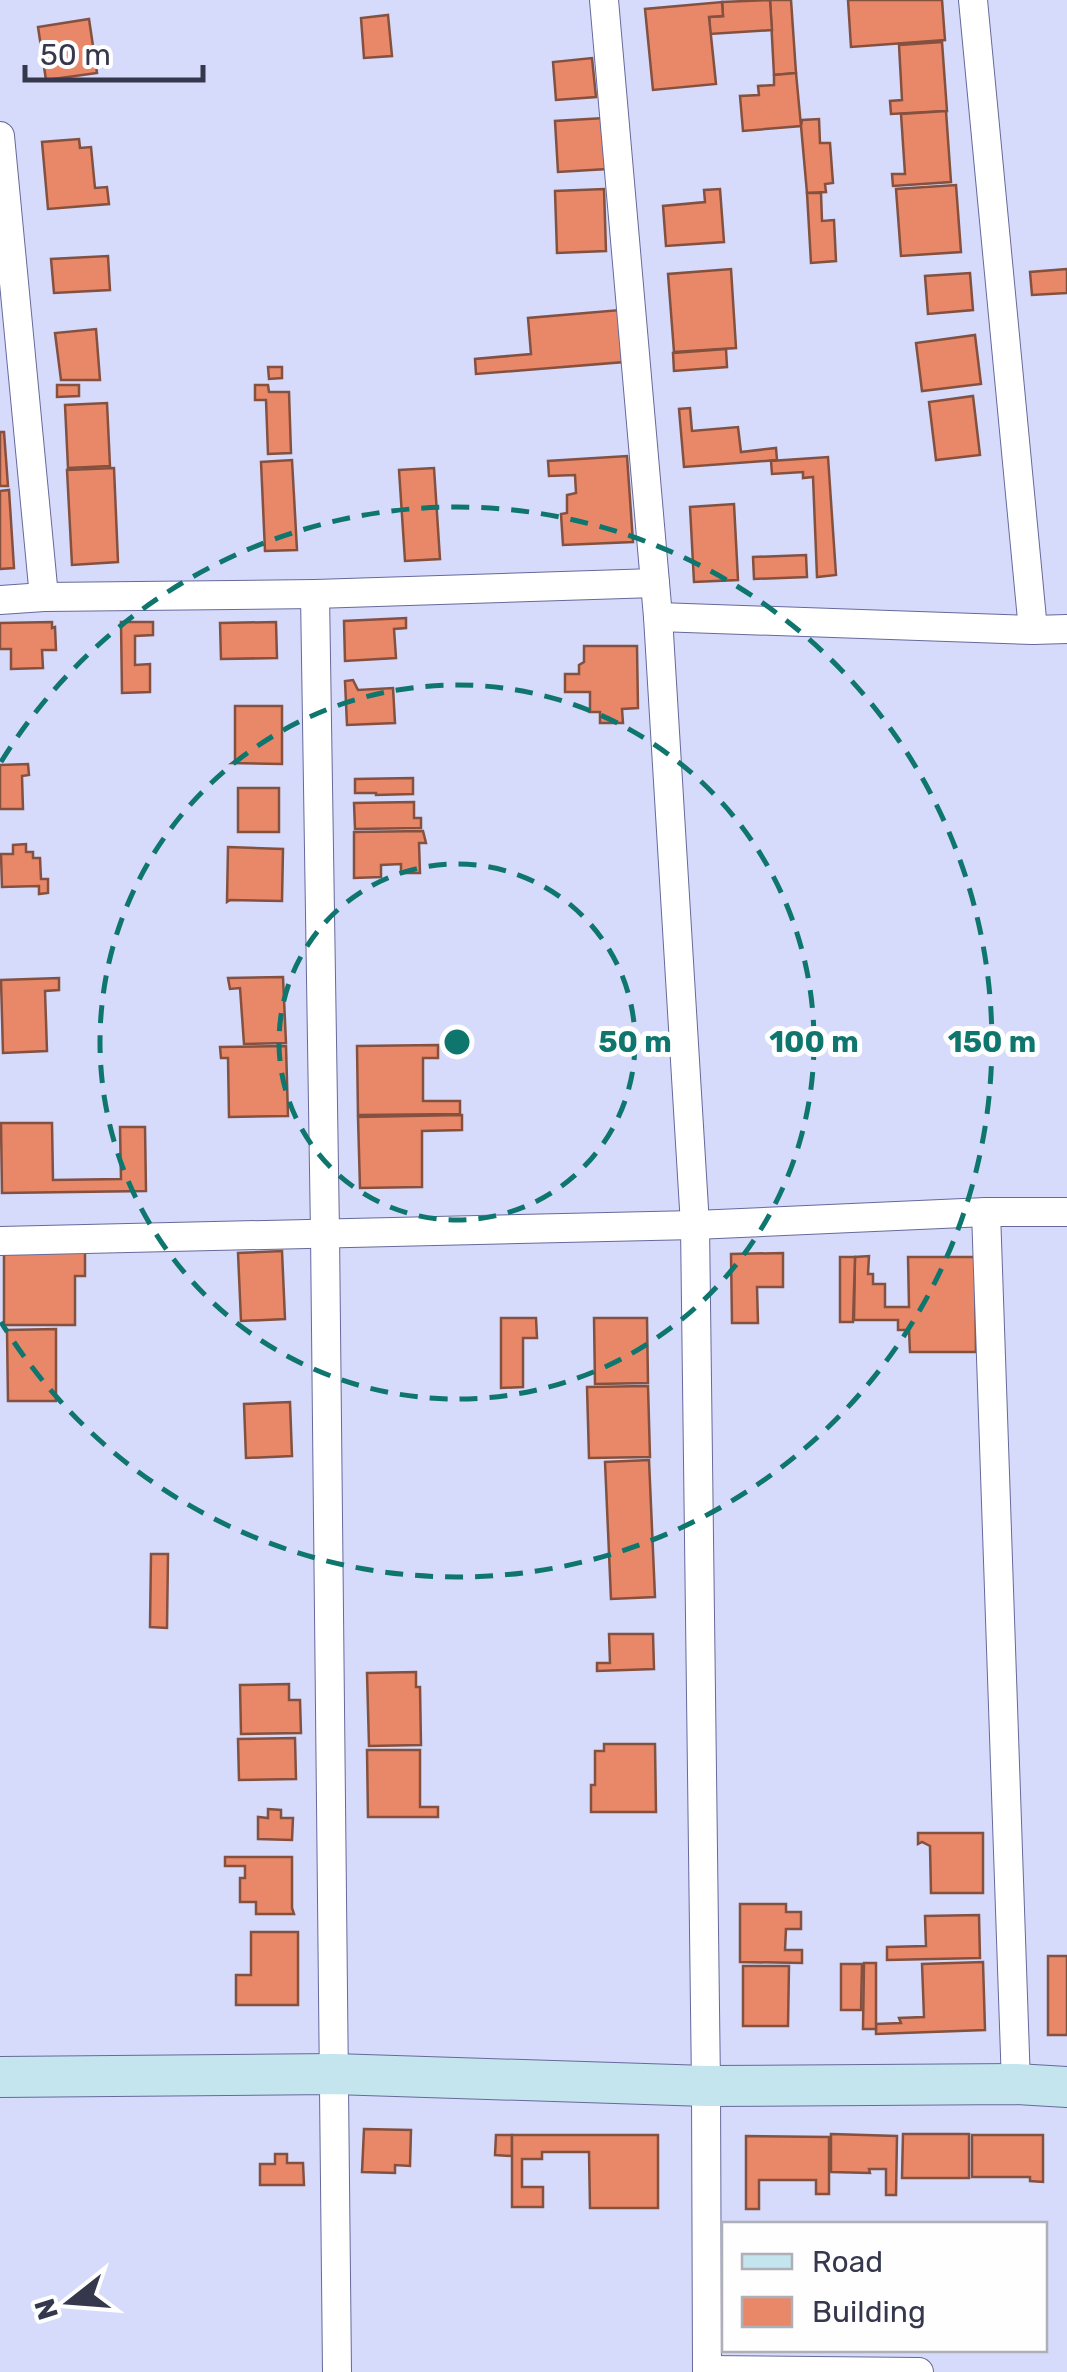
<svg xmlns="http://www.w3.org/2000/svg" width="1067" height="2372" viewBox="0 0 1067 2372" font-family="Rubik,sans-serif">
<style>
.building{fill:#e98868;stroke:#84503f;stroke-width:2.5}
.lines{fill:none;stroke-linecap:round;stroke-linejoin:round}
.street-casing{stroke:#666a9a;stroke-width:30}
.secondary-casing{stroke:#666a9a;stroke-width:42}
.street{stroke:#fff;stroke-width:28}
.secondary{stroke:#c4e5ee;stroke-width:40}
.ring{fill:none;stroke:#0f766e;stroke-width:5;stroke-dasharray:18 12}
.centre{fill:#0f766e;stroke:#fefefe;stroke-width:5}
.ring-label{font-size:30px;text-anchor:middle;font-weight:bold;fill:#0f766e;stroke:#fefefe;stroke-width:10;stroke-linejoin:round;paint-order:stroke}
</style>
<rect width="100%" height="100%" fill="#d6dafb"/>
<g class="building">
<polygon points="770,0 791,0 796,73 774,75"/>
<polygon points="770,0 772,30 710,34 709,17 723,16 722,2"/>
<polygon points="848,0 942,0 945,40 851,47"/>
<polygon points="722,2 723,16 709,17 716,84 653,90 645,9"/>
<polygon points="388,15 392,56 364,58 361,18"/>
<polygon points="89,19 97,73 46,80 38,27"/>
<polygon points="942,42 947,111 891,114 890,101 902,100 899,45"/>
<polygon points="592,58 596,97 556,100 553,62"/>
<polygon points="796,73 801,126 743,131 740,96 759,95 758,86 774,85 774,75"/>
<polygon points="946,111 951,182 893,186 892,174 905,174 901,114"/>
<polygon points="604,118 607,169 558,172 555,121"/>
<polygon points="819,119 820,143 830,143 833,183 825,184 826,192 807,193 801,126 802,120"/>
<polygon points="79,139 80,148 91,147 95,188 107,187 109,204 48,209 42,142"/>
<polygon points="956,185 961,252 901,256 896,189"/>
<polygon points="604,189 606,251 557,253 555,191"/>
<polygon points="720,189 724,242 666,246 663,206 705,202 704,190"/>
<polygon points="807,193 821,193 822,221 834,220 836,261 811,263"/>
<polygon points="108,256 110,290 54,293 51,259"/>
<polygon points="731,269 736,348 674,352 668,274"/>
<polygon points="1067,269 1067,293 1032,295 1030,272"/>
<polygon points="970,273 973,310 928,314 925,276"/>
<polygon points="620,310 624,362 476,374 475,359 531,354 528,318"/>
<polygon points="96,329 100,380 61,380 55,333"/>
<polygon points="975,335 981,384 922,391 916,343"/>
<polygon points="726,349 727,367 674,371 673,353"/>
<polygon points="268,367 282,367 282,378 269,379"/>
<polygon points="57,385 79,385 79,396 57,397"/>
<polygon points="255,385 268,385 269,392 289,392 291,453 268,454 266,400 255,400"/>
<polygon points="973,396 980,455 936,460 929,402"/>
<polygon points="107,403 110,466 68,468 65,405"/>
<polygon points="690,408 692,431 738,427 741,452 776,448 777,460 684,467 679,409"/>
<polygon points="0,432 4,432 8,486 0,486"/>
<polygon points="627,456 633,542 563,545 561,514 567,513 567,495 576,493 575,475 549,476 548,461"/>
<polygon points="828,457 836,575 817,577 813,477 803,478 803,472 772,474 771,461"/>
<polygon points="292,460 297,550 265,551 261,462"/>
<polygon points="114,468 118,562 72,565 67,470"/>
<polygon points="434,468 440,559 405,561 399,470"/>
<polygon points="9,490 14,568 0,569 0,491"/>
<polygon points="734,504 738,580 694,582 690,507"/>
<polygon points="806,555 807,577 754,579 753,557"/>
<polygon points="406,618 406,628 394,629 396,658 345,661 344,621"/>
<polygon points="52,622 52,628 55,627 56,650 42,650 43,668 11,669 11,649 0,649 0,623"/>
<polygon points="121,622 153,622 153,635 135,636 135,665 150,664 150,692 122,693"/>
<polygon points="276,622 277,658 221,659 220,623"/>
<polygon points="584,646 637,646 638,708 622,709 623,723 600,723 600,712 590,712 590,692 565,692 565,674 579,674 579,665 584,662"/>
<polygon points="353,680 358,690 393,688 395,723 347,725 345,681"/>
<polygon points="235,706 282,706 282,764 232,763 235,761"/>
<polygon points="28,764 29,775 22,776 23,809 0,809 0,765"/>
<polygon points="413,778 413,794 376,795 376,793 355,793 355,779"/>
<rect x="238" y="788" width="41" height="44"/>
<polygon points="414,802 414,818 421,818 421,828 355,829 354,803"/>
<polygon points="423,831 426,843 419,843 420,873 401,873 401,864 381,865 381,877 354,878 354,832"/>
<polygon points="26,844 26,852 33,852 33,858 40,858 41,879 48,879 48,893 39,894 39,886 2,887 1,854 13,854 13,845"/>
<polygon points="228,847 283,849 282,901 230,900 227,902"/>
<polygon points="283,977 286,1043 244,1044 240,988 230,989 228,978"/>
<polygon points="59,978 59,990 45,991 47,1051 3,1053 1,980"/>
<polygon points="438,1045 438,1058 423,1058 423,1101 460,1101 460,1114 358,1115 357,1046"/>
<polygon points="286,1046 288,1116 229,1117 228,1058 221,1058 220,1047"/>
<polygon points="462,1115 462,1130 422,1131 422,1187 360,1188 358,1117"/>
<polygon points="1,1123 52,1123 53,1180 121,1179 120,1127 145,1127 146,1191 2,1193"/>
<polygon points="4,1248 85,1248 85,1276 75,1276 75,1325 4,1325"/>
<polygon points="282,1251 285,1319 241,1321 238,1253"/>
<polygon points="783,1253 783,1287 757,1287 758,1323 732,1323 731,1254"/>
<polygon points="869,1256 868,1274 873,1274 873,1284 885,1284 885,1307 909,1307 908,1257 975,1257 976,1352 910,1352 909,1330 898,1330 898,1320 854,1320 855,1257"/>
<polygon points="840,1257 855,1257 853,1322 840,1322"/>
<polygon points="501,1318 536,1318 537,1338 523,1338 523,1387 501,1388"/>
<polygon points="594,1318 647,1318 648,1383 595,1384"/>
<polygon points="56,1329 56,1401 8,1401 7,1330"/>
<polygon points="648,1386 650,1457 589,1458 587,1387"/>
<polygon points="290,1402 292,1456 246,1458 244,1404"/>
<polygon points="649,1460 655,1597 611,1599 605,1462"/>
<polygon points="151,1554 168,1554 167,1628 150,1627"/>
<polygon points="609,1634 653,1634 654,1669 597,1671 597,1663 610,1663"/>
<polygon points="416,1672 416,1687 420,1687 421,1745 369,1746 367,1673"/>
<polygon points="289,1684 289,1700 300,1700 301,1733 241,1734 240,1685"/>
<polygon points="295,1738 296,1779 239,1780 238,1739"/>
<polygon points="604,1744 655,1744 656,1812 591,1812 591,1785 595,1785 595,1751 604,1751"/>
<polygon points="367,1750 420,1750 420,1807 438,1807 438,1817 368,1817"/>
<polygon points="268,1809 281,1810 281,1818 293,1818 292,1840 258,1839 258,1817 268,1818"/>
<polygon points="918,1833 983,1833 983,1893 931,1893 930,1846 922,1842 918,1844"/>
<polygon points="225,1857 292,1857 292,1908 294,1914 256,1914 256,1902 240,1902 240,1878 245,1878 245,1866 225,1866"/>
<polygon points="740,1904 786,1904 786,1912 801,1912 801,1929 786,1929 785,1950 802,1950 802,1963 740,1962"/>
<polygon points="979,1915 980,1958 887,1960 887,1947 926,1946 925,1916"/>
<polygon points="251,1932 298,1932 298,2005 236,2005 236,1975 251,1975"/>
<rect x="1048" y="1956" width="19" height="79"/>
<polygon points="983,1962 985,2030 876,2034 876,2024 901,2023 899,2018 924,2017 922,1964"/>
<polygon points="864,1963 876,1963 876,2029 863,2029"/>
<polygon points="841,1964 862,1964 861,2010 841,2010"/>
<polygon points="743,1966 789,1966 788,2026 743,2026"/>
<polygon points="364,2129 411,2130 410,2166 395,2165 395,2173 362,2172"/>
<polygon points="831,2134 897,2136 896,2195 886,2195 886,2169 869,2169 870,2173 831,2172"/>
<polygon points="903,2134 969,2134 969,2178 902,2178"/>
<polygon points="496,2135 512,2135 512,2156 495,2155"/>
<polygon points="512,2135 658,2135 658,2208 590,2208 589,2152 542,2152 542,2159 522,2159 522,2187 543,2187 543,2207 512,2207"/>
<polygon points="972,2135 1043,2135 1043,2182 1030,2181 1030,2177 972,2177"/>
<polygon points="746,2136 829,2137 829,2194 816,2194 816,2180 759,2180 759,2209 746,2209"/>
<polygon points="275,2154 287,2154 287,2163 303,2163 304,2185 260,2185 260,2164 275,2164"/>
</g>
<g class="lines">
<defs>
<g id="street">
<polyline points="604,0 658,617 695,1225 706,2086 707,2372"/>
<polyline points="973,0 1033,630"/>
<polyline points="0,136 44,597"/>
<polyline points="315,594 325,1233 337,2372"/>
<polyline points="0,600 44,597 315,594 655,583"/>
<polyline points="658,617 1033,630 1067,629"/>
<polyline points="986,1212 1016,2084"/>
<polyline points="0,1241 695,1225 986,1212 1067,1212"/>
<polyline points="707,2370 919,2372"/>
</g>
<polyline id="secondary" points="0,2077 334,2074 706,2086 1016,2084 1067,2087"/>
</defs>
<use href="#street" class="street-casing"/>
<use href="#secondary" class="secondary-casing"/>
<use href="#street" class="street"/>
<use href="#secondary" class="secondary"/>
</g>
<g class="ring">
<circle cx="457" cy="1042" r="178"/>
<circle cx="457" cy="1042" r="357"/>
<path d="M1 762A535 535 0 1 1 1 1322"/>
</g>
<circle cx="457" cy="1042" r="15" class="centre"/>
<g class="ring-label">
<text x="635" y="1052">50 m</text>
<text x="814" y="1052">100 m</text>
<text x="992" y="1052">150 m</text>
</g>
<rect x="722" y="2222" width="325" height="130" fill="#fefefe" stroke="#aeafb7" stroke-width="2.5"/>
<rect x="742" y="2254" width="50" height="15" fill="#c4e5ee" stroke="#aeafb7" stroke-width="2.5"/>
<text x="812" y="2272" font-size="30" fill="#35384d">Road</text>
<rect x="742" y="2297" width="50" height="30" fill="#e98868" stroke="#aeafb7" stroke-width="2.5"/>
<text x="812" y="2322" font-size="30" fill="#35384d">Building</text>
<g transform="translate(70 2302) rotate(253)" stroke="#fefefe" stroke-width="8" paint-order="stroke">
<path d="M0-8L18 38L0 25L-18 38Z" fill="#35384d"/>
<text y="-15" font-size="28" font-weight="bold" text-anchor="middle" fill="#35384d">N</text>
</g>
<path d="M25 65v15h178v-15" fill="none" stroke="#35384d" stroke-width="5"/>
<text x="40" y="65" font-size="30" fill="#35384d" stroke="#fefefe" stroke-width="8" paint-order="stroke">50 m</text>
</svg>
